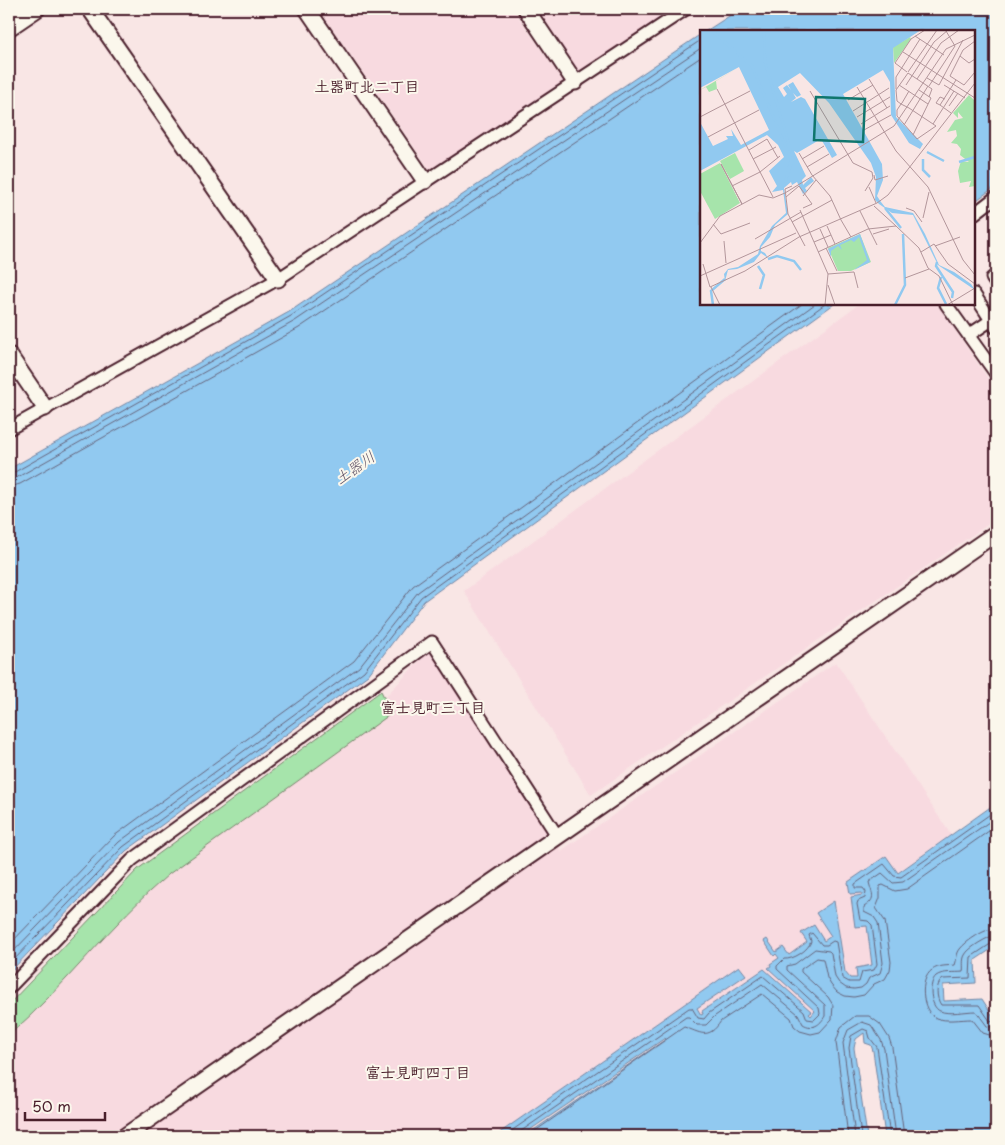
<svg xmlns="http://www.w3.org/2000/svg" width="1005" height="1145" viewBox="0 0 1005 1145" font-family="'Playpen Sans','Klee One',sans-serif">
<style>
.built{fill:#f8dae0}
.green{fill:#a6e4ab;stroke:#78826b}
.water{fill:#91c9f0;stroke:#7585a1}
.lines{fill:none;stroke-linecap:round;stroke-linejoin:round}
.shore{stroke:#66637a;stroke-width:1}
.street-casing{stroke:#4a1f2b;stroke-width:15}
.secondary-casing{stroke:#4a1f2b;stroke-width:19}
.street{stroke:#fbf7ec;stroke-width:11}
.secondary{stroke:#fbf7ec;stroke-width:15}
.labels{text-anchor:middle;stroke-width:4;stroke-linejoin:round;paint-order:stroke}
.neighbourhood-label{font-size:15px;font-weight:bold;fill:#4a1f2b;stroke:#fbf7ec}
.water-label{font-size:15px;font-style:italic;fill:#5f5266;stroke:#fbf7ec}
.inset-river{fill:none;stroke:#91c9f0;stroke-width:2.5}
.inset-road{fill:none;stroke:#b3969b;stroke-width:1}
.view{fill:#0f766e;fill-opacity:0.15;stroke:#0f766e;stroke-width:2.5}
.inset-edge{fill:none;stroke:#4a1f2b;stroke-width:2.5}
</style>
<rect width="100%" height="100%" fill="#f9e6e5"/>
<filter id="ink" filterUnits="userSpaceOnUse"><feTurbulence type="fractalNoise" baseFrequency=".02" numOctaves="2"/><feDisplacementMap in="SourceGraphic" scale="10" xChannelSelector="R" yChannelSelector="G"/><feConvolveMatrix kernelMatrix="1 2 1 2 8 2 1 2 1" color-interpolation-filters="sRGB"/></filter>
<g filter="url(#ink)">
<g class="built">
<polygon points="319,9 513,9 562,80 562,86 435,172 430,170"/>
<polygon points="536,9 679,9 584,72 578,71"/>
<polygon points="859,304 937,304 996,390 996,519 591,795 464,591"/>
<polygon points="427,653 435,654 561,851 836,662 951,835 897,873 861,893 862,895 851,897 867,925 872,965 856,968 857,978 850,978 845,972 835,902 831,936 824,941 807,942 788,955 776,952 767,939 775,956 776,954 779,958 770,964 771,966 768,968 816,1011 811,1016 809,1014 811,1012 764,969 702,1011 704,1014 701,1015 697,1008 746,975 739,966 495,1136 9,1136 9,1035 34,1013 86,956 149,891 169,874 391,713 385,697"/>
</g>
<path class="green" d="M381 691 392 713 169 874C111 923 66 986 9 1035V1004L138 869Z"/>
<g class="water">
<polygon points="740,9 996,9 996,186 974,202 974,31 706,31"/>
<polygon points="701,34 701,304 834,304 424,601 368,675 126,851 9,973 9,469 289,312"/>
<polygon points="996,803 996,946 975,960 976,983 943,985 944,1001 982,999 996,1021 996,1136 885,1136 873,1051 871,1045 865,1043 864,1033 856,1039 854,1048 867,1136 525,1136 666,1039 665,1038 521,1136 495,1136 739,966 746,975 697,1008 701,1015 703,1014 702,1011 764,969 812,1012 809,1014 811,1016 815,1011 768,968 771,966 770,964 779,958 776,954 774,956 764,941 767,939 776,952 783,947 789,955 807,942 801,933 814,925 824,941 831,936 816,913 834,901 845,972 850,978 857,978 856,968 872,965 867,926 855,927 851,897 862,895 862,893 850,894 848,882 886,856 898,873"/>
</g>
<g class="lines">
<g class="shore">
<polyline points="9,473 13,473 291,316 701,40"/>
<polyline points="9,480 16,478 295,321 701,48"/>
<polyline points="9,487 20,484 299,328 701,57"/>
<path d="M996 928C986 928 966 941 960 949 956 954 957 960 955 965 947 966 939 965 932 970 919 979 921 1011 936 1018 946 1022 961 1019 972 1019L983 1033 996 1037"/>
<path d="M996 935C989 936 968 948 965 955 962 960 964 967 963 972 955 973 943 971 936 976 928 983 930 1007 940 1011 949 1015 965 1011 976 1011L987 1026 996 1029"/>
<path d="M996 942 992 943 971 957 970 978 943 979C935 984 936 998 941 1005H979L990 1021 996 1023"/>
<polyline points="9,945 114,836 354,661 413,586 802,304"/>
<polyline points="9,956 119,842 359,667 418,592 815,304"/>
<polyline points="9,965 123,847 364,671 421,597 825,304"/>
<path d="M504 1136 689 1008H692L698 1018 704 1019 709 1013 763 976 804 1011 807 1019 814 1020 820 1014 819 1008 777 969V966L784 959C793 960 809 950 811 941L809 935 812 933 822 945H827L833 941 836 942 842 978 849 982H859L862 972 874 970 877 964 872 925 868 921 860 920 857 904 858 901 865 898 866 892 863 888H855V884L884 864 894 876 901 877 996 810"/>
<path d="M514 1136 686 1017H689L697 1025H706L715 1016 762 984 798 1014 803 1024C813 1030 820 1025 825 1016V1005L787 970V966L795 964 815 949 829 951 831 953 835 977 839 983 846 988 854 989 861 988 866 984 869 978 880 973 883 963 878 923 874 917 864 912V907C878 898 871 893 869 882L882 873 893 883 903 882 996 817"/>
<path d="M528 1136 684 1027C700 1032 708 1041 721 1021L762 994 791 1018 794 1026 800 1031 811 1034 820 1032 832 1019 833 1005 828 997 801 972V969L817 958 823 959 827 978 831 985 837 992 845 996 854 997 864 995 874 984 885 979 890 970 891 962 885 921 876 908 880 898V886L883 885 895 891 907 889 996 826"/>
<polyline points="848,1136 836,1042 841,1027 855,1016 869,1016 880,1024 889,1038 892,1047 904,1136"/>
<polyline points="855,1136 843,1043 848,1030 862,1022 871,1025 881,1040 884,1049 896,1136"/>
<polyline points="861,1136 849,1048 851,1036 863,1029 868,1031 870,1038 877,1047 890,1136"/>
</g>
<defs>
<g id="street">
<polyline points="974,214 996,197"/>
<polyline points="992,278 996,284"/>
<polyline points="974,294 996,328"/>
<polyline points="946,304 996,374"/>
<polyline points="969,335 996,317"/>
<polyline points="9,429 278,279 686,9"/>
<polyline points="9,988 132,860 432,642 558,837"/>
</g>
<g id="secondary">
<polyline points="90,9 278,279"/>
<polyline points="307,9 425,181"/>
<polyline points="526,9 575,82"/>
<polyline points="9,14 16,9"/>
<polyline points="9,28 37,9"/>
<polyline points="9,355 45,408"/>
<polyline points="125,1136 996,533"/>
</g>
</defs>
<use href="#street" class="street-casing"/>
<use href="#secondary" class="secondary-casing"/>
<use href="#street" class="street"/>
<use href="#secondary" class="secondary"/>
</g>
</g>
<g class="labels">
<g class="neighbourhood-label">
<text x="367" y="92">土器町北二丁目</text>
<text x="433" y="713">富士見町三丁目</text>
<text x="418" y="1078">富士見町四丁目</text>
</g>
<g class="water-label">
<text transform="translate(355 468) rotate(-35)" y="5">土器川</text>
</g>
</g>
<g transform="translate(700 30)">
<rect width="275" height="275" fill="#f9e6e5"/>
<path d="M210 7 211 9 194 33 193 17ZM38 38 16 51 17 59 9 62 6 57 0 60ZM269 65 275 71V156L269 157 271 151 260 153 258 141 261 131 269 132 260 125 261 119 257 114 251 113 257 106 256 100 247 102 255 90 263 88 258 82V88L253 83ZM35 123 44 141 30 149 20 131ZM20 133 40 173 15 189 0 161V144ZM160 204 171 232 151 241H138L128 218Z" fill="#a6e4ab"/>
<path d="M0 0H221L193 18 196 87 223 114 220 119 209 113 191 85 190 52 183 40 143 64 182 134 183 150 177 166 181 172 185 177 213 183 225 204 239 235 254 242 271 254 275 260 238 235 213 185 192 183 179 174 175 170 176 147 171 133 129 73 100 43 78 57 84 67 87 64 83 58 87 55 91 60 88 55 93 52 101 65 97 67 93 63 96 68 91 72 101 67 105 69 137 125 132 128 121 109 97 123 94 121 106 146 102 150 103 155 111 147 114 151 105 158 107 161 103 164 97 152 92 155 91 152 84 158 88 184 75 195 70 207 61 217V221L65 223 68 228 61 223 54 232 37 239 28 240 25 251 24 244 28 239 38 237 58 224 60 216 72 196 86 183 83 160 72 162 77 156 69 141 84 127 78 115 67 105 0 141V92L13 116 28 109 26 106H33L31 99 41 115 69 100 39 37 0 58ZM160 204 170 232 154 240 167 230 159 207 154 212 151 210 140 215 142 220 138 216 131 221V227L128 219Z" fill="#91c9f0"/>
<path class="inset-river" d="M11 0 52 36 91 129 85 154M64 0 65 32 93 128 88 145M227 122 244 131M223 129V140L230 147M259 132 275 127M185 178 201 198M68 229 77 226 94 231 101 240M237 232 236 236 253 262 252 268M58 236 64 245 60 259M241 247 238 258 246 274M13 275 11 261 25 249M195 275 205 255 203 204"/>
<path class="inset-road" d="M215 6 244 25M275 11 263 20 250 46 264 55 275 42M203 22 253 54M260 26 269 33 275 29M207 42 195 33 211 9 225 0M208 42 237 0M227 48 239 55 263 10M169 49 187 78M217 49 241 13 259 0M253 54 275 68M199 55 228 74M206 55 234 12 248 0M244 55 265 68M229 56 255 16 246 1M157 57 196 121 228 157 263 230 275 245M17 59 73 167M196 59V47L220 9M110 61 153 133 172 142 173 148 165 161M209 61 202 73 201 74 197 80V86L217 109 236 96 209 78 201 74 197 71 196 60 208 43 232 59 229 67M148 70 173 55M240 75 236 73 240 67 245 69M249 76 258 63M153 81 189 58M251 83 240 75 256 50M0 87 50 61M157 87 190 67M161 94 190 76M233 94 254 61M204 95 228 56M164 100 191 85M213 105 231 68 219 60M8 107 59 80M49 120 67 109 78 128M99 123 112 145M53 129 76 117M102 129 124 116M107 137 129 124M112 145 130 166 141 190M174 145 175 150 188 146M32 156 60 142 80 126M92 156 85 159 88 184 105 216M169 157 176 173M103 166 116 150M86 167 99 156 112 174 103 178M42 174 21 134 42 174M174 176 196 196M206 178 214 181 222 192M100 180 128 244 125 275M160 181 177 215M223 188 229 162M141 190 151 207M92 192 132 170M13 194 21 204 50 193M127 196 135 214M120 199 128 217M173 204 189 199M55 209 101 182M24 211 26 233M114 212 131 205M0 213 20 186 59 165 73 168 85 163 194 96 246 19 275 5M235 216 260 207M126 218 137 241M118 222 168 199 196 196 219 218 228 238 239 246 253 275M221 222 234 214 248 234 275 254M3 234 10 257 45 241 99 207 177 173 188 165 275 53M128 244 154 242 158 258M0 246 96 203M205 248 229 239M128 255 135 275M11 257 20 275M247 275 275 258"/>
<path class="view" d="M116 67 165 69 163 112 114 110Z"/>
<rect width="275" height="275" class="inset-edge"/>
</g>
<rect width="1005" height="1145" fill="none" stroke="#fbf7ec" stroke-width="30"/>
<rect x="15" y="15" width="975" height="1115" fill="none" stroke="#4a1f2b" stroke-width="2" filter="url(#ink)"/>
<path d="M25 1112v8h80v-8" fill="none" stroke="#4a1f2b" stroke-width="2.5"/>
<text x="32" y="1112" font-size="15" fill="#4a1f2b" stroke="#fbf7ec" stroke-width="4" paint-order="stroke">50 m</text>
</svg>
